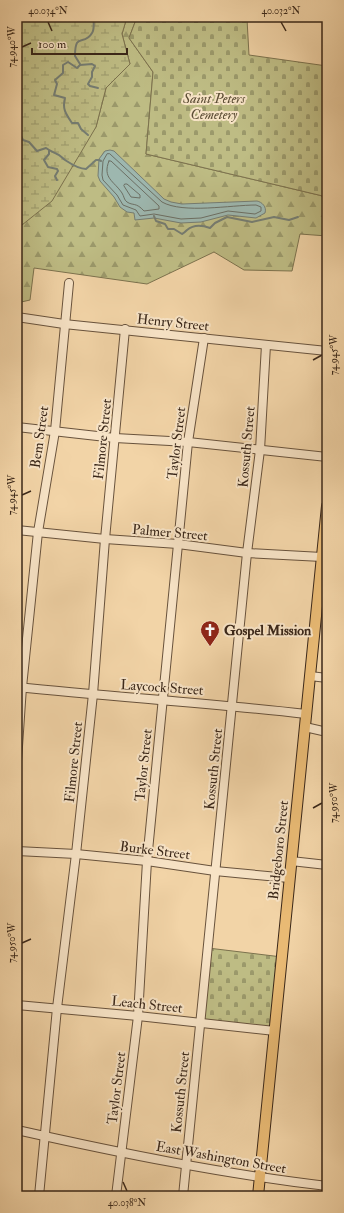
<svg xmlns="http://www.w3.org/2000/svg" width="344" height="1213" viewBox="0 0 344 1213" font-family="'IM FELL Double Pica',serif">
<style>
.forest{fill:url(#forest-firs);stroke:#7c724e}
.wetland{fill:url(#wetland-marsh);stroke:#7c724e}
.cemetery{fill:url(#cemetery-stones);stroke:#7c724e}
.water{fill:#9db7af;stroke:#757d73}
.lines{fill:none;stroke-linecap:round;stroke-linejoin:round}
.shore{stroke:#6c6f64;stroke-width:1}
.stream{stroke:#757d73;stroke-width:2}
.minor-casing{stroke:#68523c;stroke-width:10}
.major-casing{stroke:#3a2719;stroke-width:12}
.minor{stroke:#f7e3c6;stroke-width:8}
.major{stroke:#e9ba74;stroke-width:10}
.ticks{fill:none;stroke:#3a2719;stroke-width:1.5}
.labels{text-anchor:middle;stroke-width:4;stroke-linejoin:round;paint-order:stroke}
.park-label{font-size:14px;font-style:italic;fill:#5b4c34;stroke:#f7e3c6}
.street-label{font-size:14px;fill:#3a2719;stroke:#f7e3c6}
.poi-label{font-size:14px;font-weight:bold;fill:#3a2719;stroke:#f7e3c6;text-anchor:start}
.neatline{fill:none;stroke:#3a2719;stroke-width:1.5}
.ticks-label{font-size:10px;text-anchor:middle;fill:#3a2719}
</style>
<defs>
<pattern id="forest-firs" width="22" height="20" patternUnits="userSpaceOnUse"><rect width="22" height="20" fill="#bebc84"/><path d="M5 1l3.5 6h-7zM16 11l3.5 6h-7z" fill="#9b996b"/></pattern>
<pattern id="wetland-marsh" width="20" height="14" patternUnits="userSpaceOnUse"><rect width="20" height="14" fill="#bebc84"/><path d="M1 5h8M5 5V1M11 12h8M15 12V8" fill="none" stroke="#9b996b"/></pattern>
<pattern id="cemetery-stones" width="16" height="16" patternUnits="userSpaceOnUse"><rect width="16" height="16" fill="#bebc84"/><path d="M2 7V4a2 2 0 0 1 4 0v3zM10 15v-3a2 2 0 0 1 4 0v3z" fill="#9b996b"/></pattern>
</defs>
<rect width="100%" height="100%" fill="#f2d4a7"/>
<filter id="stains"><feTurbulence type="fractalNoise" baseFrequency=".005" numOctaves="4"/><feColorMatrix values="0 0 0 0 .2 0 0 0 0 .09 0 0 0 0 .02 0 0 0 .5 -.17"/></filter>
<radialGradient id="worn" r=".72"><stop offset=".6" stop-color="#630" stop-opacity="0"/><stop offset="1" stop-color="#630" stop-opacity=".3"/></radialGradient>
<polygon class="forest" points="127,17 137,17 129,38 153,72 146,154 327,197 327,236 300,234 292,271 244,270 214,252 147,284 34,268 30,300 17,303 17,227 22,225 96,127 106,88 130,64 122,34"/>
<polygon class="wetland" points="17,17 127,17 122,34 130,64 106,88 96,127 52,201 22,225 17,227"/>
<g class="cemetery">
<polygon points="137,17 235,17 247,19 249,55 327,66 327,197 146,154 153,72 129,38"/>
<polygon points="208,948 282,957 275,1031 201,1022"/>
</g>
<path class="water" d="M110 150 114 151 164 199 171 202 182 204 257 201C262 202 267 207 265 213L256 218 228 215 201 222 181 223 154 218 135 220 134 213 127 212 120 207 114 197 100 181 98 176 99 159 105 151Z"/>
<g class="lines">
<g class="shore">
<path d="M110 154 162 202C183 214 231 205 256 205L261 207V211L255 214 228 211 201 218 181 219 154 214 140 216 136 210 123 205 117 195 103 180 102 175 103 161 107 154Z"/>
<path d="M109 161H111L159 206V209L144 211C136 202 133 206 127 202 124 200 124 196 122 193 114 181 102 178 109 161Z"/>
<polygon points="125,184 127,184 140,195 140,198 131,197 124,186"/>
</g>
<g class="stream">
<path d="M80 65V64L75 56C75 31 84 47 92 33 95 29 93 22 94 17"/>
<path d="M17 131 20 134 23 140 29 142 37 151 46 148C50 151 53 152 57 154 60 155 62 158 65 160 71 164 79 169 86 169L96 160H99L101 161"/>
<path d="M88 135 81 129 78 123H72C66 114 62 109 65 98L54 95 57 84 55 80 63 73V65L68 62 77 68 80 65 92 64 95 66 92 72V77L88 84 90 86 98 88"/>
<polyline points="17,141 19,137 19,133"/>
<polyline points="49,151 49,154 44,160 48,167 57,169 58,171 55,176 57,180"/>
<path d="M154 216 156 221 165 224 168 229H174L182 234C184 233 185 232 187 230 194 224 202 225 210 228L215 223 227 217 252 222 274 217 289 220 298 217"/>
</g>
<defs>
<g id="minor">
<polyline points="17,317 64,324 327,351"/>
<polyline points="17,427 115,438 188,442 327,457"/>
<polyline points="17,530 105,539 178,544 247,553 322,557"/>
<polyline points="310,676 327,678"/>
<path d="M18 687C114 697 210 703 306 714"/>
<polyline points="305,727 327,732"/>
<polyline points="17,761 22,687 38,532 55,431 69,283"/>
<polyline points="17,851 76,854 147,861 215,871 289,878"/>
<polyline points="291,861 327,865"/>
<polyline points="17,1005 138,1016 275,1031"/>
<path d="M17 1130C120 1153 223 1174 327 1186"/>
<polyline points="39,1196 57,1008 76,854 93,694 105,539 125,329"/>
<polyline points="116,1196 138,1016 147,861 188,442 204,338"/>
<polyline points="183,1196 247,553 260,450 266,345"/>
</g>
<polyline id="major" points="258,1196 327,506"/>
</defs>
<use href="#minor" class="minor-casing"/>
<use href="#major" class="major-casing"/>
<use href="#minor" class="minor"/>
<use href="#major" class="major"/>
</g>
<path class="ticks" d="M48 22 52 31M281 22 286 31M22 47 31 43M313 360 322 355M22 495 31 491M313 808 322 803M22 943 31 939M123 1182 127 1191"/>
<defs>
<symbol id="church-pin" viewBox="-11 -11 22 30"><path d="M0 17L-7.5 6A9.5 9.5 0 1 1 7.5 6Z" fill="#8f2418" stroke="#f7e3c6"/><path d="M-1.2-6h2.4v3.5h3.3v2.4h-3.3V6h-2.4V-.1h-3.3v-2.4h3.3Z" fill="#fff"/></symbol>
</defs>
<g fill-rule="evenodd">
<use href="#church-pin" x="199" y="619" width="22" height="30"/>
</g>
<g class="labels">
<g class="park-label">
<text x="214" y="103">Saint Peters<tspan x="214" dy="16">Cemetery</tspan></text>
</g>
<g class="street-label">
<text transform="translate(173 322) rotate(6)" y="5">Henry Street</text>
<text transform="translate(39 437) rotate(-82)" y="5">Bem Street</text>
<text transform="translate(102 439) rotate(-84)" y="5">Filmore Street</text>
<text transform="translate(176 443) rotate(-83)" y="5">Taylor Street</text>
<text transform="translate(246 447) rotate(-85)" y="5">Kossuth Street</text>
<text transform="translate(170 532) rotate(5)" y="5">Palmer Street</text>
<text transform="translate(162 687) rotate(4)" y="5">Laycock Street</text>
<text transform="translate(73 762) rotate(-84)" y="5">Filmore Street</text>
<text transform="translate(143 765) rotate(-84)" y="5">Taylor Street</text>
<text transform="translate(213 769) rotate(-84)" y="5">Kossuth Street</text>
<text transform="translate(155 850) rotate(7)" y="5">Burke Street</text>
<text transform="translate(278 850) rotate(-84)" y="5">Bridgeboro Street</text>
<text transform="translate(147 1004) rotate(6)" y="5">Leach Street</text>
<text transform="translate(116 1088) rotate(-83)" y="5">Taylor Street</text>
<text transform="translate(180 1092) rotate(-84)" y="5">Kossuth Street</text>
<text transform="translate(221 1157) rotate(10)" y="5">East Washington Street</text>
</g>
<g class="poi-label">
<text x="224" y="635">Gospel Mission</text>
</g>
</g>
<rect width="344" height="1213" fill="none" stroke="#f2d4a7" stroke-width="44"/>
<path d="M32 48v6h95v-6" fill="none" stroke="#3a2719" stroke-width="2"/>
<text x="38" y="48" font-size="12" fill="#3a2719" stroke="#f7e3c6" stroke-width="3" paint-order="stroke">100 m</text>
<rect x="22" y="22" width="300" height="1169" class="neatline"/>
<g class="ticks-label">
<text x="48" y="14">40.034°N</text>
<text x="281" y="14">40.032°N</text>
<text transform="translate(11 47) rotate(-90)" y="4">74.940°W</text>
<text transform="translate(333 355) rotate(-90)" y="4">74.945°W</text>
<text transform="translate(11 495) rotate(-90)" y="4">74.945°W</text>
<text transform="translate(333 803) rotate(-90)" y="4">74.950°W</text>
<text transform="translate(11 943) rotate(-90)" y="4">74.950°W</text>
<text x="127" y="1206">40.038°N</text>
</g>
<rect width="100%" height="100%" filter="url(#stains)"/>
<rect width="100%" height="100%" fill="url(#worn)"/>
</svg>
